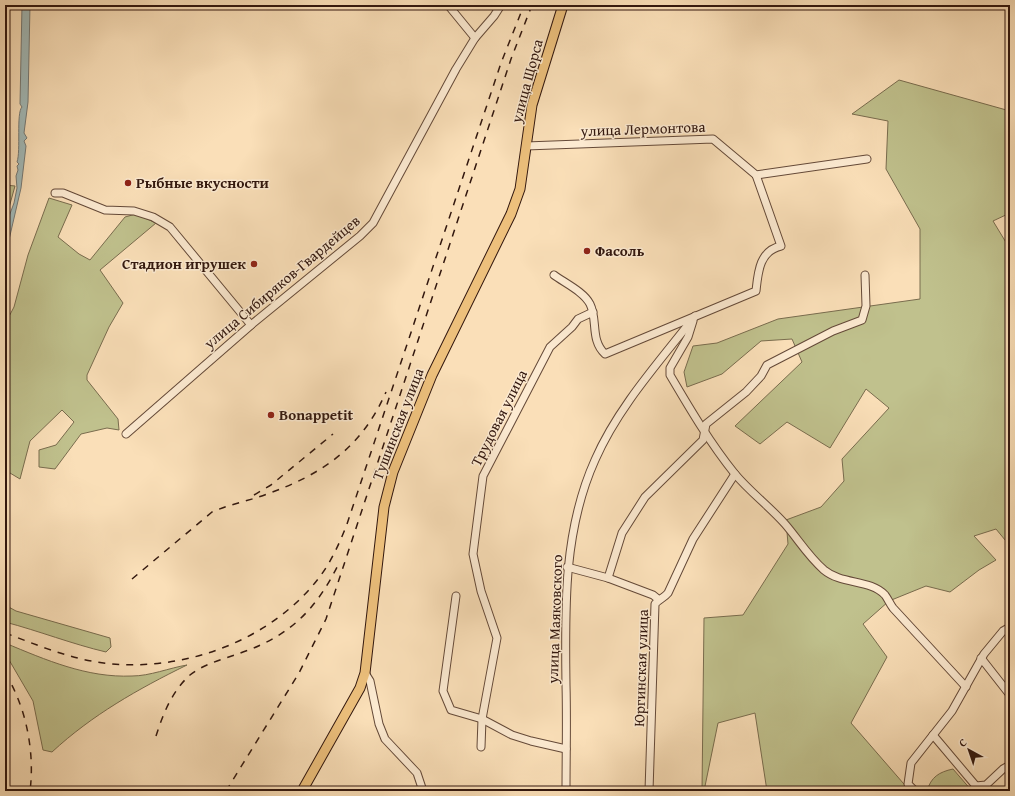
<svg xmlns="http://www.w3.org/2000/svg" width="1015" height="796" viewBox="0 0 1015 796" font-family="'Gentium Book Plus',serif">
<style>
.green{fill:#c0c18d;stroke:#796c4e}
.water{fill:#a2bab9;stroke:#757975}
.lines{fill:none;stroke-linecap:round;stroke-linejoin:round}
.minor-casing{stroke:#644938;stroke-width:9}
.major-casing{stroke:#32170e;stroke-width:11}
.minor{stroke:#fcead1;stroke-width:7}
.major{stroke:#edc07c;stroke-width:9}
.rail{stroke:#32170e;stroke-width:1.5;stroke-dasharray:7 7;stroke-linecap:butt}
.poi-dot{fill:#8f2418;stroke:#fcead1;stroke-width:1.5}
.labels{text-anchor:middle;stroke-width:3;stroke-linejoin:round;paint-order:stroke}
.street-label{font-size:15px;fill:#32170e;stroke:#fcead1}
.poi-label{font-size:15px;font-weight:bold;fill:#32170e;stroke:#fcead1;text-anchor:start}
</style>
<rect width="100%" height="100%" fill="#fadfb8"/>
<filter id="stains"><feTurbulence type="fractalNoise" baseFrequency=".005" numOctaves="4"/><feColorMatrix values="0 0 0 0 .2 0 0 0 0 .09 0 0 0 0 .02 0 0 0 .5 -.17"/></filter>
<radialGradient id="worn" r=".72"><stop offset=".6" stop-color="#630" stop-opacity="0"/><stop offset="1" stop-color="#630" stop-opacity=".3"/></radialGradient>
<g class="green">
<polygon points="899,80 1010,111 1010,213 993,221 1010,249 1010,546 996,529 974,536 996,560 979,570 950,592 926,586 889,601 863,624 887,657 851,723 910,791 767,791 755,713 718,723 704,791 702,791 704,618 743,615 788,544 786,520 821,507 844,481 842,459 889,408 866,389 830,448 787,422 760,444 735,426 802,362 792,339 761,341 722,374 687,387 684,372 693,346 717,343 778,319 920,299 920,229 886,169 888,121 852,114"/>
<polygon points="5,185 15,186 5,222"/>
<polygon points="49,198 72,205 58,237 79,254 90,260 125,217 136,214 156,223 100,270 123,303 109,327 87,375 87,380 118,419 119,430 107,428 81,434 55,469 39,467 39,450 56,445 74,422 62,410 30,441 20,479 5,470 5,324 14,307 28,255"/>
<path d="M5 605 16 611 110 638 111 647 106 652C72 644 39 631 5 622Z"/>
<path d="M5 643C46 660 87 678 132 676 150 676 169 668 187 665 138 689 92 715 52 752L43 750 33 701 5 653Z"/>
<path d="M953 769 972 791H927C931 777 939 772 953 769Z"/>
</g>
<path class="water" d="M22 5H30L28 102 24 133 27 138 24 141 26 146 21 188 5 257V236L8 219 14 203 17 188 16 176 18 170 17 166 19 164 17 162C21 151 16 113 22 107L20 104Z"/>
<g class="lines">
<defs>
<g id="minor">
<polyline points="448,5 475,38"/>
<polyline points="526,146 713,139 756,175 867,159"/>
<polyline points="55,193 63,193 105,210 134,211 153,217 170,227 251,325"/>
<path d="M554 275C565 283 584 292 590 304 598 320 590 340 605 354L756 291C758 273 759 251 781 246L756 175"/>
<path d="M693 321 688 337 670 368V375C690 409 710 443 735 474 750 492 769 506 785 524 798 539 808 556 824 570 842 585 870 579 885 595 888 599 890 604 893 608L966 687"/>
<polyline points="126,434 251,325 360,236 373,223 456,69 475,38 494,16 501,5"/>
<polyline points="567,567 608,578 622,533 645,497 703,440 706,424 746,392 761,376 767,365 833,331 862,320 866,306 865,275"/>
<polyline points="608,578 653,595 658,599"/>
<polyline points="456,596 443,691 451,710 482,719 512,735 531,741 566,749"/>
<polyline points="981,658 1010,695"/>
<polyline points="365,673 370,681 379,724 385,739 417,773 423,791"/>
<polyline points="933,735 976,786 986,785 1003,769 1010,765"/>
<polyline points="481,747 482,719 497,638 481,591 473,554 483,476 550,347 572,327 578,319 593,312"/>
<path d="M566 791C566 756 567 721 566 685 565 609 563 531 595 460 618 407 660 361 695 316"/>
<path d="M649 791 655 604C659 599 664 598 668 593L693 539 735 474"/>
<polyline points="915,791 908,784 911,763 952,711 984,654 1003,631 1010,627"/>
</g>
<polyline id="major" points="302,791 360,688 365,673 384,507 393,472 432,375 511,214 520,189 532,105 563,5"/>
</defs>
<use href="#minor" class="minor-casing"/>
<use href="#major" class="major-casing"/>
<use href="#minor" class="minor"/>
<use href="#major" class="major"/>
<g class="rail">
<polyline points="254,495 271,485 333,434"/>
<path d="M132 579 212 512C230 504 249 501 267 494 323 474 362 447 386 392"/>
<path d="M5 633C35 644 65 657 97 662 178 675 272 642 321 575 332 560 340 542 347 524L501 63 524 5"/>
<path d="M5 673C26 706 35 752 30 791"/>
<path d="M156 736C163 714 172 691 190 675 205 663 225 659 243 652 292 635 318 607 340 561"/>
<polyline points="226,791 299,673 326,619 511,59 532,5"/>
</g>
</g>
<g class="poi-dot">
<circle cx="128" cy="183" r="4"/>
<circle cx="587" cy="251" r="4"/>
<circle cx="254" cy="264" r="4"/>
<circle cx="271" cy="415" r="4"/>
</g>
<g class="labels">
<g class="street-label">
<text transform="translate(527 81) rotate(-75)" y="5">улица Щорса</text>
<text transform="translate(643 129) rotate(-2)" y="5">улица Лермонтова</text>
<text transform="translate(282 282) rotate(-40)" y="5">улица Сибиряков-Гвардейцев</text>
<text transform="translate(499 418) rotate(-63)" y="5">Трудовая улица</text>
<text transform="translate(398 424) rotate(-69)" y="5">Тушинская улица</text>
<text transform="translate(555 619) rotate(-88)" y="5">улица Маяковского</text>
<text transform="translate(641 668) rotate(-88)" y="5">Юргинская улица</text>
</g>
<g class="poi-label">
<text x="136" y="188">Рыбные вкусности</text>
<text x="595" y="256">Фасоль</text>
<text x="246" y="269" text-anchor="end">Стадион игрушек</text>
<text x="279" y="420">Bonappetit</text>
</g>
</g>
<rect width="1015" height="796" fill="none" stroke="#fadfb8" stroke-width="20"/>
<rect x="6" y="6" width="1003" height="784" fill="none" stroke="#32170e" stroke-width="2"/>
<rect x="10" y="10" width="995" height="776" fill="none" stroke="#32170e"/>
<g transform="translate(969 750) rotate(320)" stroke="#fcead1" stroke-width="3" paint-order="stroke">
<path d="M0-3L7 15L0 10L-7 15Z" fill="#32170e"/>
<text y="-6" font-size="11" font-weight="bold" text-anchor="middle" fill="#32170e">С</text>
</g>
<rect width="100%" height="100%" filter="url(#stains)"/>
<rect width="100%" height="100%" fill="url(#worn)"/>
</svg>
